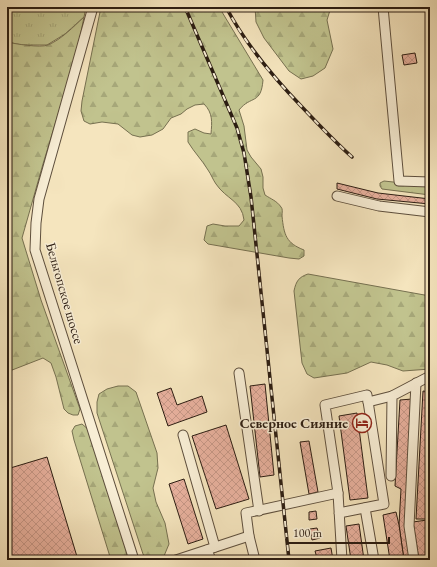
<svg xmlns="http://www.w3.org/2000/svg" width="437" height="567" viewBox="0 0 437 567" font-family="'EB Garamond',serif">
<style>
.grass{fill:url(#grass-tufts);stroke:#767050}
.forest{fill:url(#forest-firs);stroke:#767050}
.building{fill:url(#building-cross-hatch);stroke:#2c1d12}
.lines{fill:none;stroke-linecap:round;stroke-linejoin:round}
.minor-casing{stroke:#5e4f3d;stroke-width:11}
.minor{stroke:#f8eed5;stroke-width:9}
.rail-casing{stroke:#2c1d12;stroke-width:3.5}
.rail{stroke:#f8eed5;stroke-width:2;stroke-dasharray:6;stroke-linecap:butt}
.labels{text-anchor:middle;stroke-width:3;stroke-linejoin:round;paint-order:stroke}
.street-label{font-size:14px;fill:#2c1d12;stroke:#f8eed5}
.poi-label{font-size:14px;font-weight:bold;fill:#2c1d12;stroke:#f8eed5;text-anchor:end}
</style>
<defs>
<pattern id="grass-tufts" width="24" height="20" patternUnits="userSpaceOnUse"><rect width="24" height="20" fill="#c1c38e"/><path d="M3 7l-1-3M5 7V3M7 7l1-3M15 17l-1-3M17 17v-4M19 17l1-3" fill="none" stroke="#a6a779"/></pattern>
<pattern id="forest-firs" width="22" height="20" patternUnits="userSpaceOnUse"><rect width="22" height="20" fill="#c1c38e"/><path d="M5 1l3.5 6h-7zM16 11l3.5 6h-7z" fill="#a6a779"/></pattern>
<pattern id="building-cross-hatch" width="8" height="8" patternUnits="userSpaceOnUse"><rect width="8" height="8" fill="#e7b09d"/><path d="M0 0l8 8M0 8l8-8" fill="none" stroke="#c69786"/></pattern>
</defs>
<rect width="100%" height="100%" fill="#f5e5be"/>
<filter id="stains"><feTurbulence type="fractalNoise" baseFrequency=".005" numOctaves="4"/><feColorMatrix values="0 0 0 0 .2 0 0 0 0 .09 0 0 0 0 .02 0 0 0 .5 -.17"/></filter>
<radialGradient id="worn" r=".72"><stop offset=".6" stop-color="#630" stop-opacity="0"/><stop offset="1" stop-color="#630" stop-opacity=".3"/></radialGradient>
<polygon class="grass" points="7,7 86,7 84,17 65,34 47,45 22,45 7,42"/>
<g class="forest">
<path d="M101 7H219L263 80C261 105 251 95 239 110L244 126 247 150 251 157 261 169 263 177V188L265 195C271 199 277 201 281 207 283 209 282 212 282 216 284 235 286 243 304 250V256L299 259 289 258 208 244 204 240 207 226 213 224 225 226H239L244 220C242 201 226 199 216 184 213 180 211 174 208 170 202 160 194 152 188 142V132L195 129 204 133 211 134C212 122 213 113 204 104L195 105 187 109 181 114 171 118 163 129 152 135 140 137 132 135 118 124 102 122 90 124 84 121 81 111 82 101Z"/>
<polygon points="255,7 331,7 327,20 333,49 325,68 313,76 301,79 289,71 264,38 256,22"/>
<path d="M84 17 77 52 43 164 22 238 41 300 80 409 78 415H73L68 413 64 409 56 377 51 363 43 358 7 372V42C16 44 40 48 48 45 62 39 73 27 84 17Z"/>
<polygon points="384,181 430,186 430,195 382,189 380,186 380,183"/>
<path d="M308 274 430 296V369L403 371 387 365 371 362 347 373 314 378 307 374 302 363 294 291C296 281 299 277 308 274Z"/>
<polygon points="118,386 128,386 136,392 157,453 158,468 153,488 156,502 165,523 169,544 164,556 156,560 146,559 143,554 97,413 97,402 99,394 107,389"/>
<polygon points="82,424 89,430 129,560 111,560 74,440 72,431 75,426"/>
</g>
<g class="building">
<polygon points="415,53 417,63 404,65 402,55"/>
<polygon points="337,183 378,193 430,199 430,204 377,199 337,189"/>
<polygon points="265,384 274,475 260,477 250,386"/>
<polygon points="171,388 177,405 202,396 207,412 168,426 157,393"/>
<polygon points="423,391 430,392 429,519 416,519"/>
<polygon points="412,399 411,560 404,560 399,525 401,489 395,486 400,400"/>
<polygon points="357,413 368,498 350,500 339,416"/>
<polygon points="226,425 249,499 216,509 192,436"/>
<polygon points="309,441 318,492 309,494 300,442"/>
<polygon points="47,457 78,560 7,560 7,469"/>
<polygon points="184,479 203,539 188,544 169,484"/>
<polygon points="316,511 317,519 309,520 309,512"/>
<polygon points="396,512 399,525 404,560 390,560 383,515"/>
<polygon points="427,520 430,543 430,560 419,560 413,522"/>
<polygon points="359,524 364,560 351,560 346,526"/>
<polygon points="317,528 320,538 312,540 310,529"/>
<polygon points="331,548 333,560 308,560 317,558 315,551"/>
</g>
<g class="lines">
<defs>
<g id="minor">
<polyline points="93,7 39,199 36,223 35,250 134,560"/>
<polyline points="383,7 399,181 430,182"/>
<polyline points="337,196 379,206 430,212"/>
<polyline points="239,373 259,511"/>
<polyline points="368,402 392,396"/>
<polyline points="183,435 215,547"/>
<polyline points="391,476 392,396 430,376"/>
<polyline points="365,508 374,560"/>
<polyline points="339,513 384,504 367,395 325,405 338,493 342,560"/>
<polyline points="207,550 211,560"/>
<polyline points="176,560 249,536"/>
<polyline points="255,560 249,536 246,513 338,493"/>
<polyline points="414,560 409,526 416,383"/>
</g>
</defs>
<use href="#minor" class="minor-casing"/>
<use href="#minor" class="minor"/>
<defs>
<g id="rail">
<polyline points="185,7 237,128 244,153 251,197 289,560"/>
<path d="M226 7C246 45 272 76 302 107 318 124 334 141 352 157"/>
</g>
</defs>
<use href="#rail" class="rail-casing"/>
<use href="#rail" class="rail"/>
</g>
<defs>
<symbol id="hotel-ring" viewBox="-11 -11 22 22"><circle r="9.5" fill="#f8eed5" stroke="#8f2418" stroke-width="1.5"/><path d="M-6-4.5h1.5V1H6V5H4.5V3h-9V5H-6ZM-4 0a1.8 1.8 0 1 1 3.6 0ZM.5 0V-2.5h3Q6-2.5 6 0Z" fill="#8f2418"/></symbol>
</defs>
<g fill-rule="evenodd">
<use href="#hotel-ring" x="351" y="412" width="22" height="22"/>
</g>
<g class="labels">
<g class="street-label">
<text transform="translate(65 293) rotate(74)" y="5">Бельгопское шоссе</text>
</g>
<g class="poi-label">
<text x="348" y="428">Северное Сияние</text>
</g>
</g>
<rect width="437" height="567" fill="none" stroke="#f5e5be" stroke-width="24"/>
<rect x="8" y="8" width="421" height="551" fill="none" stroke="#2c1d12" stroke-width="2"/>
<rect x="12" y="12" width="413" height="543" fill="none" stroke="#2c1d12"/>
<path d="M287 537v6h102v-6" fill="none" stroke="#2c1d12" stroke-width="2"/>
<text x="293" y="537" font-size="12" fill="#2c1d12" stroke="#f8eed5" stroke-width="3" paint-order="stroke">100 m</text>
<rect width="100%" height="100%" filter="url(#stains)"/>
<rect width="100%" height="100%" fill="url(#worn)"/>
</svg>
